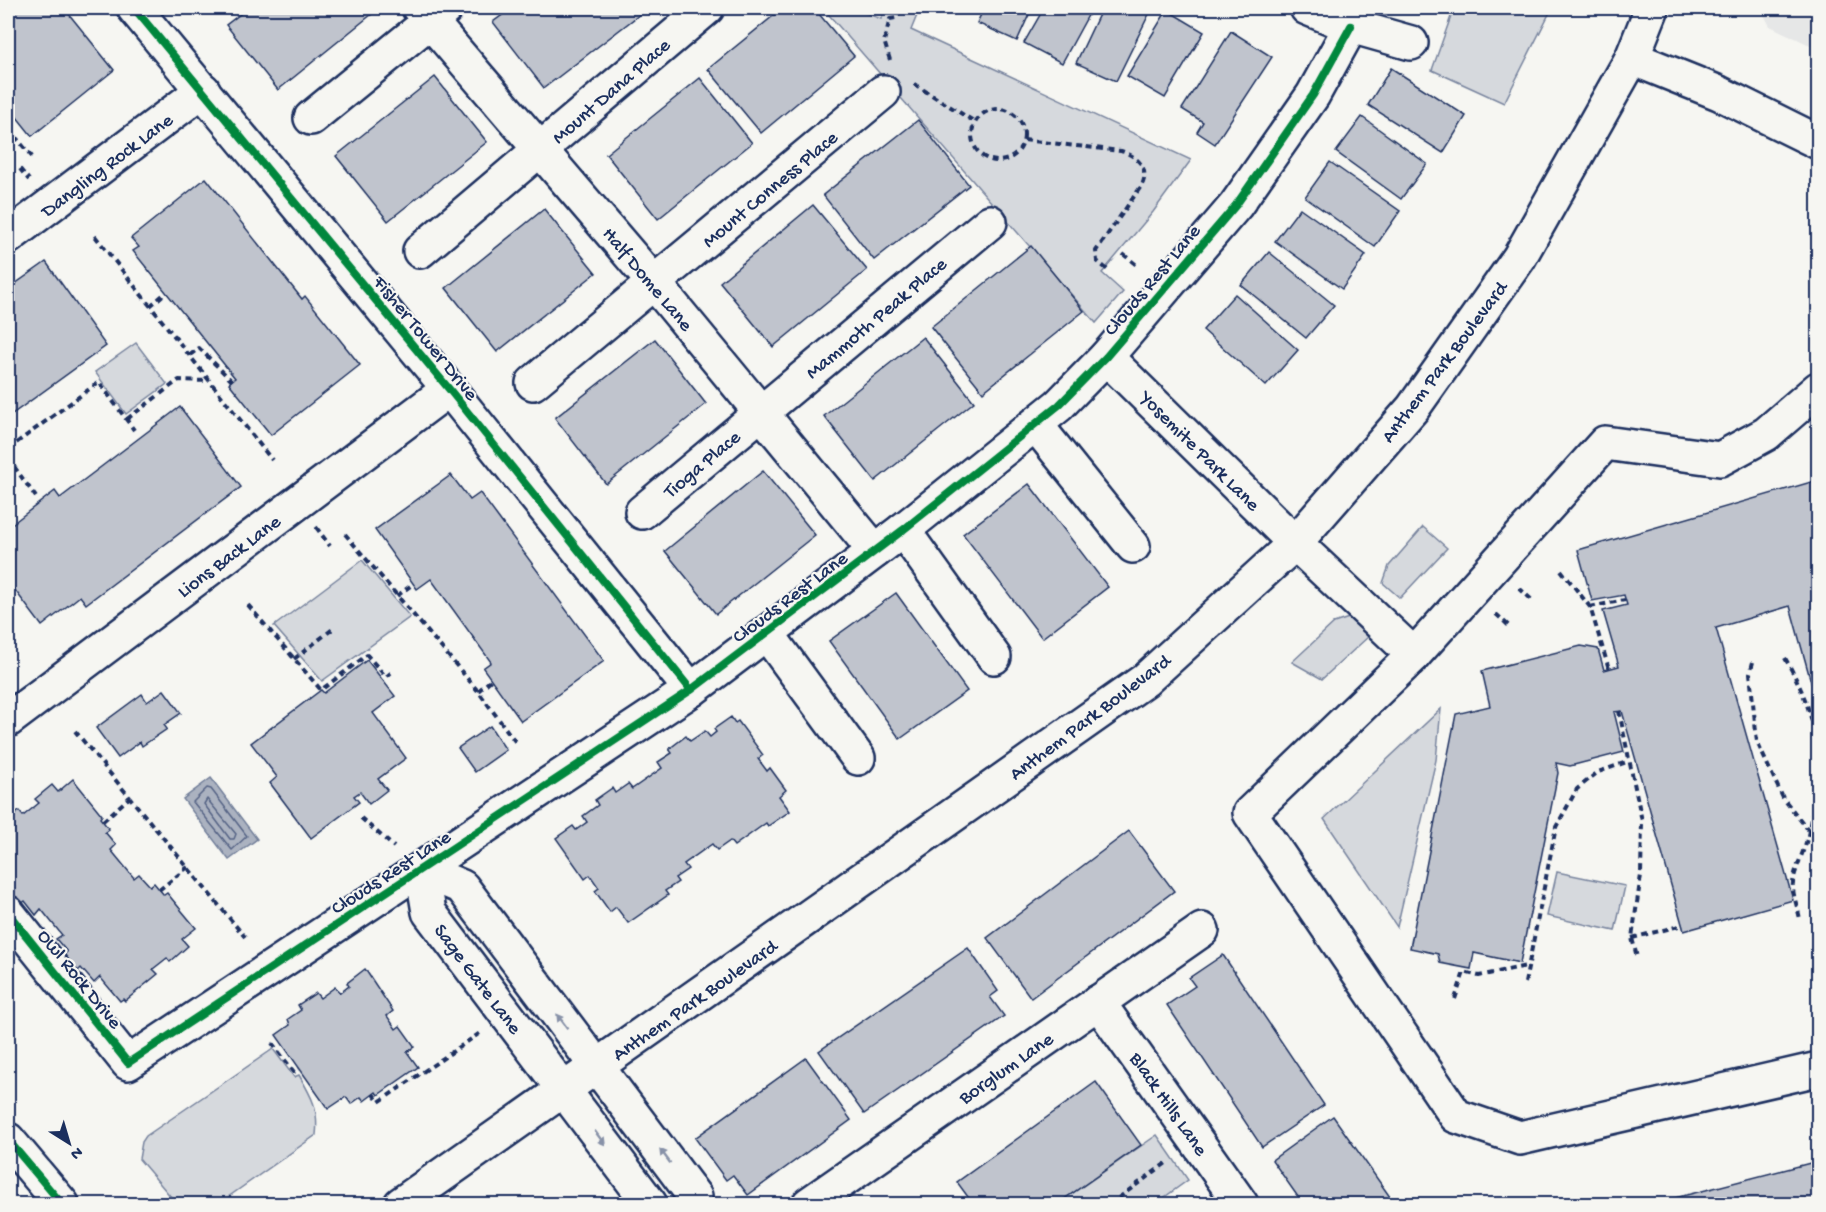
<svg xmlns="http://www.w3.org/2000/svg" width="1826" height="1212" viewBox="0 0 1826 1212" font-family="'Gochi Hand',sans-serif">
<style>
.built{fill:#e6e7e7}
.green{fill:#d6d9dd;stroke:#78849e;stroke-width:1.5}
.water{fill:#abb2c0;stroke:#717e99;stroke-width:1.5}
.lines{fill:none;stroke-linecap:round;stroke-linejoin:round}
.shore{stroke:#556385;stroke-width:1.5}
.building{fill:#c0c4cd;stroke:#1b2f5e;stroke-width:1.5}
.minor-casing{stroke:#1b2f5e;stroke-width:38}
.major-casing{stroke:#1b2f5e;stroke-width:38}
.path{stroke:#1b2f5e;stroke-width:4;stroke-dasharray:6 4.5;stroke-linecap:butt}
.minor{stroke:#f6f6f2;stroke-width:33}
.major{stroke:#f6f6f2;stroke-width:33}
.cycleway-casing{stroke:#f6f6f2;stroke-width:11}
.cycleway{stroke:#00873e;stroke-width:8}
.oneway{fill:#8892a8}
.labels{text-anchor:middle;stroke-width:4.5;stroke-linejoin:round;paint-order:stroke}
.street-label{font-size:20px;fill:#1b2f5e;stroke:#f6f6f2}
</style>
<rect width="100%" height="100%" fill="#f6f6f2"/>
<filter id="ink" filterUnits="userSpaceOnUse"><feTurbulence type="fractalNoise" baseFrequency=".0167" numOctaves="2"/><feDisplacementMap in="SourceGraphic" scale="12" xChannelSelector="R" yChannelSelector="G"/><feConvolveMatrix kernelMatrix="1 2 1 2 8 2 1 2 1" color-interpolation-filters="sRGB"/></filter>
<g filter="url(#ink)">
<polygon class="built" points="1760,8 1818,8 1818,49 1770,26"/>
<g class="green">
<polygon points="823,8 853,8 881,19 886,8 920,8 911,30 1191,160 1153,212 1102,273 1123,292 1096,323"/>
<polygon points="1454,8 1552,8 1504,103 1432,70"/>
<polygon points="136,343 167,384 126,414 95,372"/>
<polygon points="1423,527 1447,548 1400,598 1383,583 1389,566"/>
<polygon points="362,560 410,617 322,681 274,626"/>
<polygon points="1352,617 1368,637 1322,679 1292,662 1334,623"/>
<polygon points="1441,709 1436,760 1397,927 1324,819"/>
<polygon points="1557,872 1625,886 1615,931 1547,916"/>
<path d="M273 1049 294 1077 299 1075C312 1097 319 1109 316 1135L218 1204H177L139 1159 142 1142 146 1136Z"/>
<polygon points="1157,1135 1188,1180 1155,1204 1057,1204"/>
</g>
<polygon class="water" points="211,778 257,839 229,860 183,799"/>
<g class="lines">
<g class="shore">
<polygon points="207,788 211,789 247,836 232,850 193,802"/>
<polygon points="207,799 236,834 234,839 230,839 204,804"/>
</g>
</g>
<g class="building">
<polygon points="8,8 64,8 114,70 32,136 8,106"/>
<polygon points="248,8 375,8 377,10 278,90 226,25"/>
<polygon points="512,8 648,8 544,88 493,22"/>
<polygon points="783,8 814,8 854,56 761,133 708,69"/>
<polygon points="984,8 1032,8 1017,41 977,23"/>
<polygon points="1044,8 1092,8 1062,63 1024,43"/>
<polygon points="1102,8 1152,8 1116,81 1076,63"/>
<polygon points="1167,10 1204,32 1165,98 1127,76"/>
<polygon points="1231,31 1272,57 1215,144 1197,132 1203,122 1182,109"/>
<polygon points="1391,68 1466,116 1443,153 1368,105"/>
<polygon points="435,77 487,142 388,221 336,156"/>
<polygon points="700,78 752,143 658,219 606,154"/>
<polygon points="1362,117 1427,164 1401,199 1336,152"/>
<polygon points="918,120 969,185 874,260 823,195"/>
<polygon points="1330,162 1400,211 1375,247 1305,197"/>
<polygon points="206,178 302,299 305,296 360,365 271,435 229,383 235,378 133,251 139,247 131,238"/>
<polygon points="813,205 867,270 773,347 720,282"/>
<polygon points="1300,208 1366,255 1342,289 1275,241"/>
<polygon points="544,209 596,273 497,352 446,288"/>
<polygon points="1031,246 1084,311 983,392 931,327"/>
<polygon points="1269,252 1334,305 1306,338 1241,285"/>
<polygon points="46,262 106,346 8,417 8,289"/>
<polygon points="1235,294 1298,350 1266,386 1203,330"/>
<polygon points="923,337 974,402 875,481 824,416"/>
<polygon points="655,339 706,404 606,484 555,418"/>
<polygon points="180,407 241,487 86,604 80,596 42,626 8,581 8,527 55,491 60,498"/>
<polygon points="763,471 815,535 716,614 665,551"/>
<polygon points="451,475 470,500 480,493 604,661 521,721 483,668 491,662 431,579 417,589 375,530"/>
<polygon points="1818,480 1818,707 1790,606 1716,628 1793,900 1684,931 1622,711 1614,712 1624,752 1570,766 1556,763 1558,773 1520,963 1474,953 1471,969 1440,963 1438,954 1410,948 1456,714 1490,706 1482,671 1581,646 1598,649 1604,670 1619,666 1603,611 1627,605 1624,595 1592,601 1578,550"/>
<polygon points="1029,484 1108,587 1042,638 963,534"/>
<polygon points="896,593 967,691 900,739 829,641"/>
<polygon points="367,660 395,696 373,713 406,758 378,779 387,790 369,804 360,792 354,796 359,802 311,838 270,783 277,777 251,743 321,690 324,693"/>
<polygon points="164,690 181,713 164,725 167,729 142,746 140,742 118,758 96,728 142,694 147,702"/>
<polygon points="731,717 735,723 738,721 763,755 758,759 767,771 770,768 786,790 779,796 790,811 768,826 766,823 734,846 730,841 717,850 712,844 684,864 688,869 675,878 678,882 665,891 668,895 628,923 616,907 610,912 595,891 599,888 590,875 585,879 556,838 573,826 576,830 587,822 583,816 598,805 595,800 612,788 615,793 628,784 632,789 662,768 658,762 672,753 669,749 686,736 690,741 705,731 710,737 716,732 714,729"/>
<polygon points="490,726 506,750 475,772 458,748"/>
<polygon points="73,779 102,815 100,818 109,829 105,832 116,845 111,850 134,878 139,874 150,886 154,883 164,895 167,893 196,928 182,939 188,946 170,962 167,958 153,969 158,974 125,1001 123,999 120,1001 100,977 94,983 81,968 77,972 63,955 67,952 56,939 62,935 41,909 36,915 25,901 21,904 8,888 12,883 8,877 8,821 19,811 23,816 39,803 35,799 52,785 58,792"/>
<polygon points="1129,831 1174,891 1031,998 987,938"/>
<polygon points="968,948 998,991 990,997 1004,1016 864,1114 819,1051"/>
<polygon points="1223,955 1324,1105 1262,1147 1167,1005 1195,986 1189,978"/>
<polygon points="365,969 393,1011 387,1016 396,1029 400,1026 415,1047 407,1052 418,1067 378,1095 376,1092 364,1101 361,1097 351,1104 346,1097 328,1109 276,1035 290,1025 288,1019 301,1010 298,1005 316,993 320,998 335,987 340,993 349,986 347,983"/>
<polygon points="806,1058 851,1120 748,1195 733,1175 726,1180 695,1138"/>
<polygon points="1096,1082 1141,1145 1057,1204 965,1204 971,1201 957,1182"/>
<polygon points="1333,1116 1395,1204 1303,1204 1272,1160"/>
<polygon points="1818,1161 1818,1204 1673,1204 1671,1199"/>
</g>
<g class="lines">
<defs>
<g id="minor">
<polyline points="134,8 449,389 691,690"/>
<polyline points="419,8 655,284 875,551"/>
<polyline points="1307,8 1351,26 1411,43"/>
<polyline points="311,118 446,8"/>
<polyline points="8,237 203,90"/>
<polyline points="420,251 707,8"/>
<polyline points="1106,357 1295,543 1414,655"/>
<polyline points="533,383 883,92"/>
<polyline points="1818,389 1766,434 1720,459 1605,443 1414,655 1250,813 1456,1116 1520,1138 1818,1069"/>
<polyline points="1036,425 1133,546"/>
<polyline points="642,512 990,222"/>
<polyline points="903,530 994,657"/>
<polyline points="768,635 858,758"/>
<polyline points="8,720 449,389"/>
<polyline points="422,870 462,887 695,1197 694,1204"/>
<polyline points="422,870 429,912 650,1204"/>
<polyline points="8,913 128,1063 691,690 903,530 1059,405 1106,357 1236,205 1313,95 1351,26"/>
<polyline points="1098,1002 1241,1204"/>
<polyline points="809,1204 1202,930"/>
</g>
<g id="major">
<polyline points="1632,58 1719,93 1818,142"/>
<polyline points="8,1140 62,1204"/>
<polyline points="401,1204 1145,680 1295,543 1413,408 1519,258 1632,58 1652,8"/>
</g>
</defs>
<use href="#minor" class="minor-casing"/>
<use href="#major" class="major-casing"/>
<g class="path">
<polyline points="890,60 884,41 890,19 896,18 901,8"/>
<polyline points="914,84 975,122"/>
<circle cx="998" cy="135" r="26"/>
<polyline points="8,128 34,159"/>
<path d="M1024 140 1121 151C1137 156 1150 168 1142 185L1096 251 1097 261 1109 271"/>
<polyline points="20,169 29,180"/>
<polyline points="95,236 272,460"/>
<polyline points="1123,254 1139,267"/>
<polyline points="150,306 163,295"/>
<polyline points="190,355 199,348 232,381"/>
<polyline points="127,419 179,380 209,381"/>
<polyline points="8,449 99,382 134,430"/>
<polyline points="8,458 38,500"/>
<polyline points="316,527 330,546"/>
<polyline points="345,534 478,691 517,744"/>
<polyline points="1561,570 1590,607 1609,669"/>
<polyline points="1519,588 1532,600"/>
<polyline points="397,596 413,584"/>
<polyline points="248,605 321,690 367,655 386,677 394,670"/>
<polyline points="1590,607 1625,600"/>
<polyline points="1496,614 1509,626"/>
<polyline points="8,649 10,652"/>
<path d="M1785 658C1821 721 1822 759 1809 830 1807 846 1794 870 1793 883 1792 894 1798 908 1800 919"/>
<polyline points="294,659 334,628"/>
<polyline points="1753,662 1750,673 1757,742 1783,798 1818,842"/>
<polyline points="478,691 491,680"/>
<polyline points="1619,711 1642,821 1641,875 1632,938 1637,957"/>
<polyline points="75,731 245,937"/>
<polyline points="361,818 394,847"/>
<polyline points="103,821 130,797"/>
<polyline points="159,890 188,867"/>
<polyline points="1632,938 1683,925"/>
<polyline points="1525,983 1556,827 1577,789 1598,772 1627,762"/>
<polyline points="1455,999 1464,972 1479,976 1526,966"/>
<polyline points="272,1043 294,1072 299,1069"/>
<polyline points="373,1094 379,1102 480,1033"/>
<polyline points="1110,1204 1169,1161"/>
</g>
<use href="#minor" class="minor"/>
<use href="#major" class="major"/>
<defs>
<g id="cycleway">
<polyline points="134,8 449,389 691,690"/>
<polyline points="8,913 128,1063 691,690 903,530 1059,405 1106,357 1236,205 1313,95 1351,26"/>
<polyline points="8,1140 62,1204"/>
</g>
</defs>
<use href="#cycleway" class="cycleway-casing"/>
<use href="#cycleway" class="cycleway"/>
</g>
<defs><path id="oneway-solid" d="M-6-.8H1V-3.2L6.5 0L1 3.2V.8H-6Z" transform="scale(1.5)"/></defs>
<g class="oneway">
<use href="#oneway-solid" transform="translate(562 1021) rotate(-127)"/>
<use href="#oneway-solid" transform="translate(600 1138) rotate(53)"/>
<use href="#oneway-solid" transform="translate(665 1156) rotate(-127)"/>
</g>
</g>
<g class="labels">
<g class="street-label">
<text transform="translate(610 90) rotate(-41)" y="7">Mount Dana Place</text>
<text transform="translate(106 164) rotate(-37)" y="7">Dangling Rock Lane</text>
<text transform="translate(769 188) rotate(-40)" y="7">Mount Conness Place</text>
<text transform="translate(649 278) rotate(50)" y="7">Half Dome Lane</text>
<text transform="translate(1151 279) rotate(-50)" y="7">Clouds Rest Lane</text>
<text transform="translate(875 317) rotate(-40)" y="7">Mammoth Peak Place</text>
<text transform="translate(427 337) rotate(51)" y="7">Fisher Tower Drive</text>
<text transform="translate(1443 361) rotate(-53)" y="7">Anthem Park Boulevard</text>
<text transform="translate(1201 450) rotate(45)" y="7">Yosemite Park Lane</text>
<text transform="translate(701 463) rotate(-40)" y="7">Tioga Place</text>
<text transform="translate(228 555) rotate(-37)" y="7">Lions Back Lane</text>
<text transform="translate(789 596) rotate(-37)" y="7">Clouds Rest Lane</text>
<text transform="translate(1089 716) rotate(-37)" y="7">Anthem Park Boulevard</text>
<text transform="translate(390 871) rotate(-33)" y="7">Clouds Rest Lane</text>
<text transform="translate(81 978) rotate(51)" y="7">Owl Rock Drive</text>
<text transform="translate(479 978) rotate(53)" y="7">Sage Gate Lane</text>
<text transform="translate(694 999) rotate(-35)" y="7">Anthem Park Boulevard</text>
<text transform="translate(1005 1067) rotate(-35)" y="7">Borglum Lane</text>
<text transform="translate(1170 1103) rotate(55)" y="7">Black Hills Lane</text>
</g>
</g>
<rect width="1826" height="1212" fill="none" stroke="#f6f6f2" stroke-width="30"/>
<rect x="15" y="15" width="1796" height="1182" fill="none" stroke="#1b2f5e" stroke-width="2" filter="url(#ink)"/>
<g transform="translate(69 1143) rotate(143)" stroke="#f6f6f2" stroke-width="4.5" paint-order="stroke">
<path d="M0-4.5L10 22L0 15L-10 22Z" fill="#1b2f5e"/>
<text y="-9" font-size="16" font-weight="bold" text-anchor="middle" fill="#1b2f5e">N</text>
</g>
</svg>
